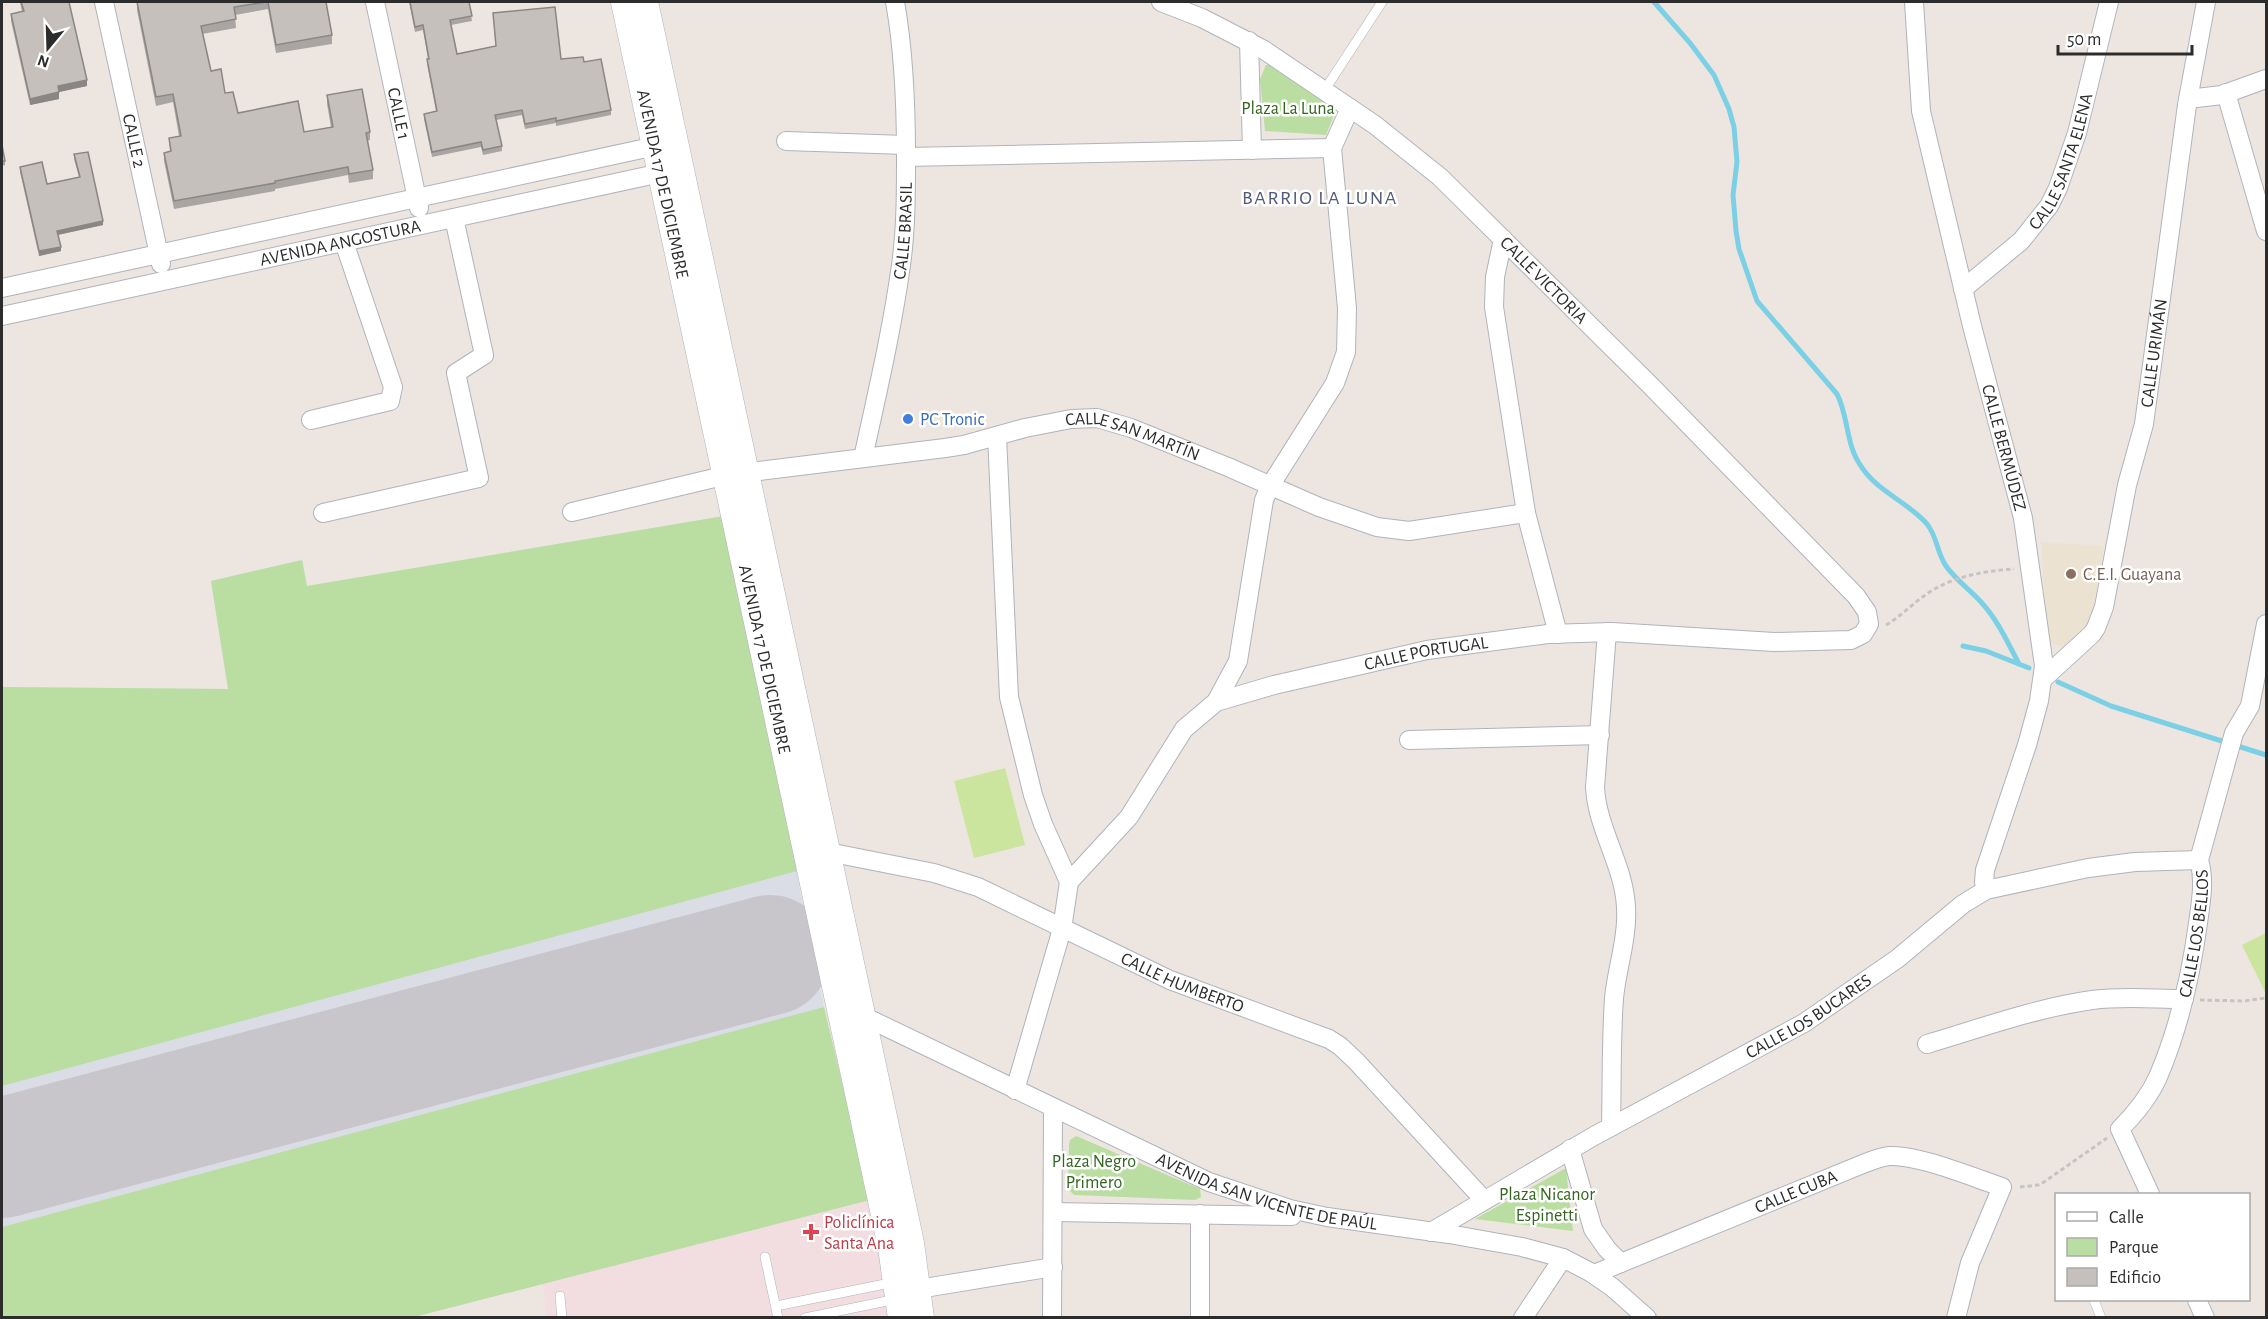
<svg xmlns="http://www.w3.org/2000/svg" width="2268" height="1319" viewBox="0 0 2268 1319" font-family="'Alegreya Sans',sans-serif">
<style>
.education{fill:#ece2d1}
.medical{fill:#f2dee0}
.airport{fill:#dbdde6}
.green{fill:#badea1}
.pitch{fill:#cbe59e}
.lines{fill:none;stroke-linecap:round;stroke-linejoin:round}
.stream{stroke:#7cd0e5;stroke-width:5}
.runway{stroke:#c8c6ca;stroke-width:120}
.lane-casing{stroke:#b0b3bb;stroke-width:10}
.street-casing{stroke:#b0b3bb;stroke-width:20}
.secondary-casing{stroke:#b0b3bb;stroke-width:27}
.path{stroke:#c4c4c4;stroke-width:3;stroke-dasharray:4.5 3;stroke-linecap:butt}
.lane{stroke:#fff;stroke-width:9}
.street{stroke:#fff;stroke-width:18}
.secondary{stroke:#fff;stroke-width:26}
.wall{fill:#a9a5a2}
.shaded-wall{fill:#8a8684}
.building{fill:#c5c0bc;stroke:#8a8684;stroke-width:1.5}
.shop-dot{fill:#3f7fe0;stroke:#fff;stroke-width:2}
.education-dot{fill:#8d6e63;stroke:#fff;stroke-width:2}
.health-dot{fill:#e0444e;stroke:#fff;stroke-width:2}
.labels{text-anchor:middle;stroke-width:5;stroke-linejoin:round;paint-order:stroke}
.park-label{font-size:18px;fill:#336521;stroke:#fff}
.street-label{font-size:18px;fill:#2c2c2c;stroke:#fff}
.shop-label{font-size:18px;fill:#366cbe;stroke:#fff;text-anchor:start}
.education-label{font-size:18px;fill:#785e54;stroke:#fff;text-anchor:start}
.health-label{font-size:18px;fill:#be3a42;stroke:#fff;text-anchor:start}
.neighbourhood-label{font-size:20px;letter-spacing:1.5px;fill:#505a7a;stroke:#fff}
</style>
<rect width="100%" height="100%" fill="#ede6e0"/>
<polygon class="education" points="2041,542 2104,546 2092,616 2072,642 2063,647 2052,643 2047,635"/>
<polygon class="medical" points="870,1200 893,1317 546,1317 543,1284"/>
<polygon class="airport" points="724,516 824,1007 870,1200 414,1317 2,1318 2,687 228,689 211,581 302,560 307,586"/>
<g class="green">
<polygon points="1266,65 1270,65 1336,110 1326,135 1265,131 1260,79"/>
<polygon points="724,516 797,871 2,1086 2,687 228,689 211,581 302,560 307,586"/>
<polygon points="824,1007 870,1200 414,1317 2,1318 2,1227"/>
<polygon points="1076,1136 1200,1189 1201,1197 1195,1200 1074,1195 1068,1189 1069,1145 1070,1140"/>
<polygon points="1566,1168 1573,1231 1475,1219"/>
</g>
<g class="pitch">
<polygon points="1005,768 1025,845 974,858 954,781"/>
<polygon points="2266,933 2266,994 2242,945"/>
</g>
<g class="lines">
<g class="stream">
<path d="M1654 2 1690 43 1714 75 1729 109 1734 127 1737 162 1733 195 1736 231 1739 249 1757 301 1837 394C1848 415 1846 443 1859 463 1876 492 1906 500 1927 524 1937 536 1937 553 1946 566 1956 580 1969 589 1981 602 1997 619 2008 643 2019 664"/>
<polyline points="1963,646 1986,651 2029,668"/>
<polyline points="2058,682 2111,706 2266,755"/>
</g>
<polyline class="runway" points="2,1158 770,955"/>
<defs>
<g id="lane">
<polyline points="1324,91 1382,2"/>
<polyline points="765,1257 778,1318"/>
<polyline points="560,1296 562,1318"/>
<polyline points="2094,1300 2101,1318"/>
<polyline points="776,1306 885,1284 899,1293 887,1301 805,1318"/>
</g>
<g id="street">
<path id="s1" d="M104 2 161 264"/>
<path id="s2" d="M375 2 419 208"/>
<path id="s3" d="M1914 2 1921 111 1972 326 2023 518 2044 666 2039 701 2027 745 1985 870 1984 882 1986 890"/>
<polyline points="1249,41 1252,150"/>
<polyline points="2226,93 2266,231"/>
<polyline points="2188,99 2222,95 2266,79"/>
<polyline points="786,141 906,145"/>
<polyline points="906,157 1332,148"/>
<polyline points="1503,239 1495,277 1494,307 1526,513 1558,634"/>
<polyline points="2,288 665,144"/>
<path id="s4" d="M1963 289 2021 241 2049 206 2058 188 2077 133 2109 2"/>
<path id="s5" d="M2 316 670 171"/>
<polyline points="311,420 390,401 393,387 344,242"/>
<polyline points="997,436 1009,697 1033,795 1043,824 1069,882 1062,929 1015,1090"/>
<path id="s6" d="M863 458C877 394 892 330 901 265 906 229 906 193 906 156 906 105 904 52 895 2"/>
<path id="s7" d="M572 512 727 475 945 448 964 445 1025 428 1071 419 1097 418 1131 428 1228 467 1319 507 1377 527 1409 531 1526 513"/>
<polyline points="323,513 479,478 456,373 484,355 454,218"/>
<path d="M1607 632 1595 787C1597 829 1624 865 1626 907 1628 937 1617 968 1614 998 1611 1041 1612 1084 1611 1127"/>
<path id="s8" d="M2044 678 2092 634 2096 628 2104 607 2127 485 2144 424 2187 105 2206 2"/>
<polyline points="1216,702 1238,661 1264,500 1270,486 1335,383 1346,352 1347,308 1332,148 1350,108"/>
<polyline points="1409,740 1600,735"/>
<path id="s9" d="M828 852 934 873 978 887 1170 980 1329 1039 1340 1046 1356 1061 1484 1200"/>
<path id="s10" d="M1069 882 1129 817 1184 729 1216 702 1274 685 1427 650 1548 634 1612 632 1774 642 1851 640 1863 634 1869 624 1867 612 1856 596 1650 385 1440 177 1375 125 1264 50 1202 18 1161 2"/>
<path id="s11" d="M863 1016 1209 1182 1290 1209 1327 1217 1449 1234 1522 1247 1563 1258 1590 1272 1612 1287 1647 1318"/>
<path d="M1927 1044C1981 1028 2036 1008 2092 1000 2122 996 2154 999 2184 999"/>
<polyline points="1570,1149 1593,1229 1607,1249 1621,1263"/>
<path id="s12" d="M2150 1194 2120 1129C2135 1114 2149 1097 2158 1077 2179 1028 2191 975 2198 923 2201 901 2205 881 2199 860L2234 733 2250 706 2266 624"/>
<polyline points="1053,1212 1292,1216"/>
<path id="s13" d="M1431 1232 1594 1136 1804 1023 1897 959 1963 904 1986 890 2088 868 2135 862 2199 860"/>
<path id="s14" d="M1594 1274 1858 1166C1868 1162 1879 1157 1889 1156 1917 1154 1974 1178 2002 1187L1970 1263 1956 1318"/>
<polyline points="906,1291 1053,1267"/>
<polyline points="2197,1300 2205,1318"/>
<polyline points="1052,1318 1053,1109"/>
<polyline points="1200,1318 1200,1214"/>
<polyline points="1523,1318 1563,1258"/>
</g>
<g id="secondary">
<path id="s15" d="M624 2 891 1247 901 1318"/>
<polyline points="645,2 911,1243 921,1318"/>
</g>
</defs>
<use href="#lane" class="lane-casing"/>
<use href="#street" class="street-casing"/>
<use href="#secondary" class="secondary-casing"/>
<g class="path">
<path d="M1886 625C1900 617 1911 605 1924 596 1949 577 1983 571 2014 569"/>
<polyline points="2200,1000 2244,1001 2266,998"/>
<polyline points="2020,1187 2038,1185 2044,1182 2107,1138"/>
</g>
<use href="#lane" class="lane"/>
<use href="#street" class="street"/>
<use href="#secondary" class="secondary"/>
</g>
<g class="wall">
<polygon points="20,2 69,2 87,86 59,92 59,99 30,105 11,21 11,14 22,12"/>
<polygon points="137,2 326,2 332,35 332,44 276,53 268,9 235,15 236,28 202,34 211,71 238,113 304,132 331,127 327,104 327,95 370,132 370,140 367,141 373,170 373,179 349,183 348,175 275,189 275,191 174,209 164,161 164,153 170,152 169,138 179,136 173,102 156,106 137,10"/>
<polygon points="409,2 469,2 472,21 451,25 457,54 496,46 493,13 561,59 584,62 611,110 611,115 556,126 556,123 525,129 522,115 496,120 502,146 502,151 483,155 481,147 432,157 424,119 424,114 436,111 427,64 427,59 428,59 423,30 415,32"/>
<polygon points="2,145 5,161 5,165 2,166"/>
<polygon points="74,154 103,225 58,235 61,251 39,256 20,172 20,167 47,184 79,177 74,159"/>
</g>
<g class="shaded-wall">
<polygon points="87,80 87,86 59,92 59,99 30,105 30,99 58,86"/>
<polygon points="103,221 103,225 57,235 57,231"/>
<polygon points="61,247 61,251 39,256 39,251"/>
</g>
<g class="building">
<polygon points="21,2 69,2 87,80 58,86 59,92 30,99 11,14 24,11"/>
<polygon points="137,2 266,2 234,7 236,19 201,26 211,71 221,69 225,93 233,92 238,113 298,101 304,132 333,127 327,95 362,89 370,132 366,133 373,170 349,174 348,167 275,181 275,183 174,201 164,153 171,151 169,138 181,136 173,94 156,97"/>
<polygon points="268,2 326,2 332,35 276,45"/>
<polygon points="410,2 469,2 472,16 450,20 457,54 496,46 493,13 555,7 561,59 583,57 584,62 601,59 611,110 556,121 556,118 525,124 522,110 495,115 502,146 483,150 481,142 432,152 424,114 437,111 427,59 429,59 423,25 415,27"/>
<polygon points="2,145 5,161 2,161"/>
<polygon points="88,152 103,221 57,231 61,247 39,251 20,167 42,162 47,184 80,177 74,154"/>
</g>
<circle class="shop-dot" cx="908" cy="419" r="6"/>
<circle class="education-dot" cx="2071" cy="574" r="6"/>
<path class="health-dot" d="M808 1223h6v6h6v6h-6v6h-6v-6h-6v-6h6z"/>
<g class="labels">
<g class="park-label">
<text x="1288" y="114">Plaza La Luna</text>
<text x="1094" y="1167">Plaza Negro<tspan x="1094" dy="21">Primero</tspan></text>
<text x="1547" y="1200">Plaza Nicanor<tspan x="1547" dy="21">Espinetti</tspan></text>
</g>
<g class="street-label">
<text dy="6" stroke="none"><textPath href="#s2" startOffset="114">CALLE 1</textPath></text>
<text dy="6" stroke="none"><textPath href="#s1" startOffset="142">CALLE 2</textPath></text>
<text dy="6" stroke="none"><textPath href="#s4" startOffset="166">CALLE SANTA ELENA</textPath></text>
<text dy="6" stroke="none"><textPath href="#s15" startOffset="186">AVENIDA 17 DE DICIEMBRE</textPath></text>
<text dy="6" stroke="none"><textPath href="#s6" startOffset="231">CALLE BRASIL</textPath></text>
<text dy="6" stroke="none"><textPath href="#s5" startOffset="346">AVENIDA ANGOSTURA</textPath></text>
<text transform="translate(1544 280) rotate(45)" y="6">CALLE VICTORIA</text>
<text dy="6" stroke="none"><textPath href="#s8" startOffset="354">CALLE URIMÁN</textPath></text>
<text dy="6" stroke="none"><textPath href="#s7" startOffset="573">CALLE SAN MARTÍN</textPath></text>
<text dy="6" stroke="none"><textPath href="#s3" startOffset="456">CALLE BERMÚDEZ</textPath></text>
<text dy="6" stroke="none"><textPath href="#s10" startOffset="450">CALLE PORTUGAL</textPath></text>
<text dy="6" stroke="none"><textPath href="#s15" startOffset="672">AVENIDA 17 DE DICIEMBRE</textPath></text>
<text dy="6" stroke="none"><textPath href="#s12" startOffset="285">CALLE LOS BELLOS</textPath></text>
<text dy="6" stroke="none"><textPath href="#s9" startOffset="380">CALLE HUMBERTO</textPath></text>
<text dy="6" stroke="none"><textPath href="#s13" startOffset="435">CALLE LOS BUCARES</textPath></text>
<text dy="6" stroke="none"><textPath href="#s11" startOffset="442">AVENIDA SAN VICENTE DE PAÚL</textPath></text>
<text dy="6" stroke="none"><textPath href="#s14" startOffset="218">CALLE CUBA</textPath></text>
</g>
<g class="shop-label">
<text x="920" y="425">PC Tronic</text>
</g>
<g class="education-label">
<text x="2083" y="580">C.E.I. Guayana</text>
</g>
<g class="health-label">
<text x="824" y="1228">Policlínica<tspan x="824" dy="21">Santa Ana</tspan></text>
</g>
<g class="neighbourhood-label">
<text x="1320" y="204">BARRIO LA LUNA</text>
</g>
</g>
<rect width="2268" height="1319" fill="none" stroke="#2c2c2c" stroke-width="6"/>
<rect x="2055" y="1193" width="195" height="108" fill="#ffffff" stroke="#ababab" stroke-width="1.5"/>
<rect x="2067" y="1212" width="30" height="9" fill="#ffffff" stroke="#ababab" stroke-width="1.5"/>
<text x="2109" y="1223" font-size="18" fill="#2c2c2c">Calle</text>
<rect x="2067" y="1238" width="30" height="18" fill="#badea1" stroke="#ababab" stroke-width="1.5"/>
<text x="2109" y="1253" font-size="18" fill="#2c2c2c">Parque</text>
<rect x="2067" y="1268" width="30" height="18" fill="#c5c0bc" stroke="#ababab" stroke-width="1.5"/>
<text x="2109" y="1283" font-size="18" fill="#2c2c2c">Edificio</text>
<g transform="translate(48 48) rotate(199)" stroke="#ffffff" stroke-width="4.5" paint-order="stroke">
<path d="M0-4.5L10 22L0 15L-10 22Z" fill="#2c2c2c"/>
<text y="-9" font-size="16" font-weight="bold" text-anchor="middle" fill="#2c2c2c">N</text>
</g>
<path d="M2058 45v9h134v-9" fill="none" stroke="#2c2c2c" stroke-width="3"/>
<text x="2067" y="45" font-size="18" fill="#2c2c2c" stroke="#ffffff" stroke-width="4.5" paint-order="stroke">50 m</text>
</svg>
